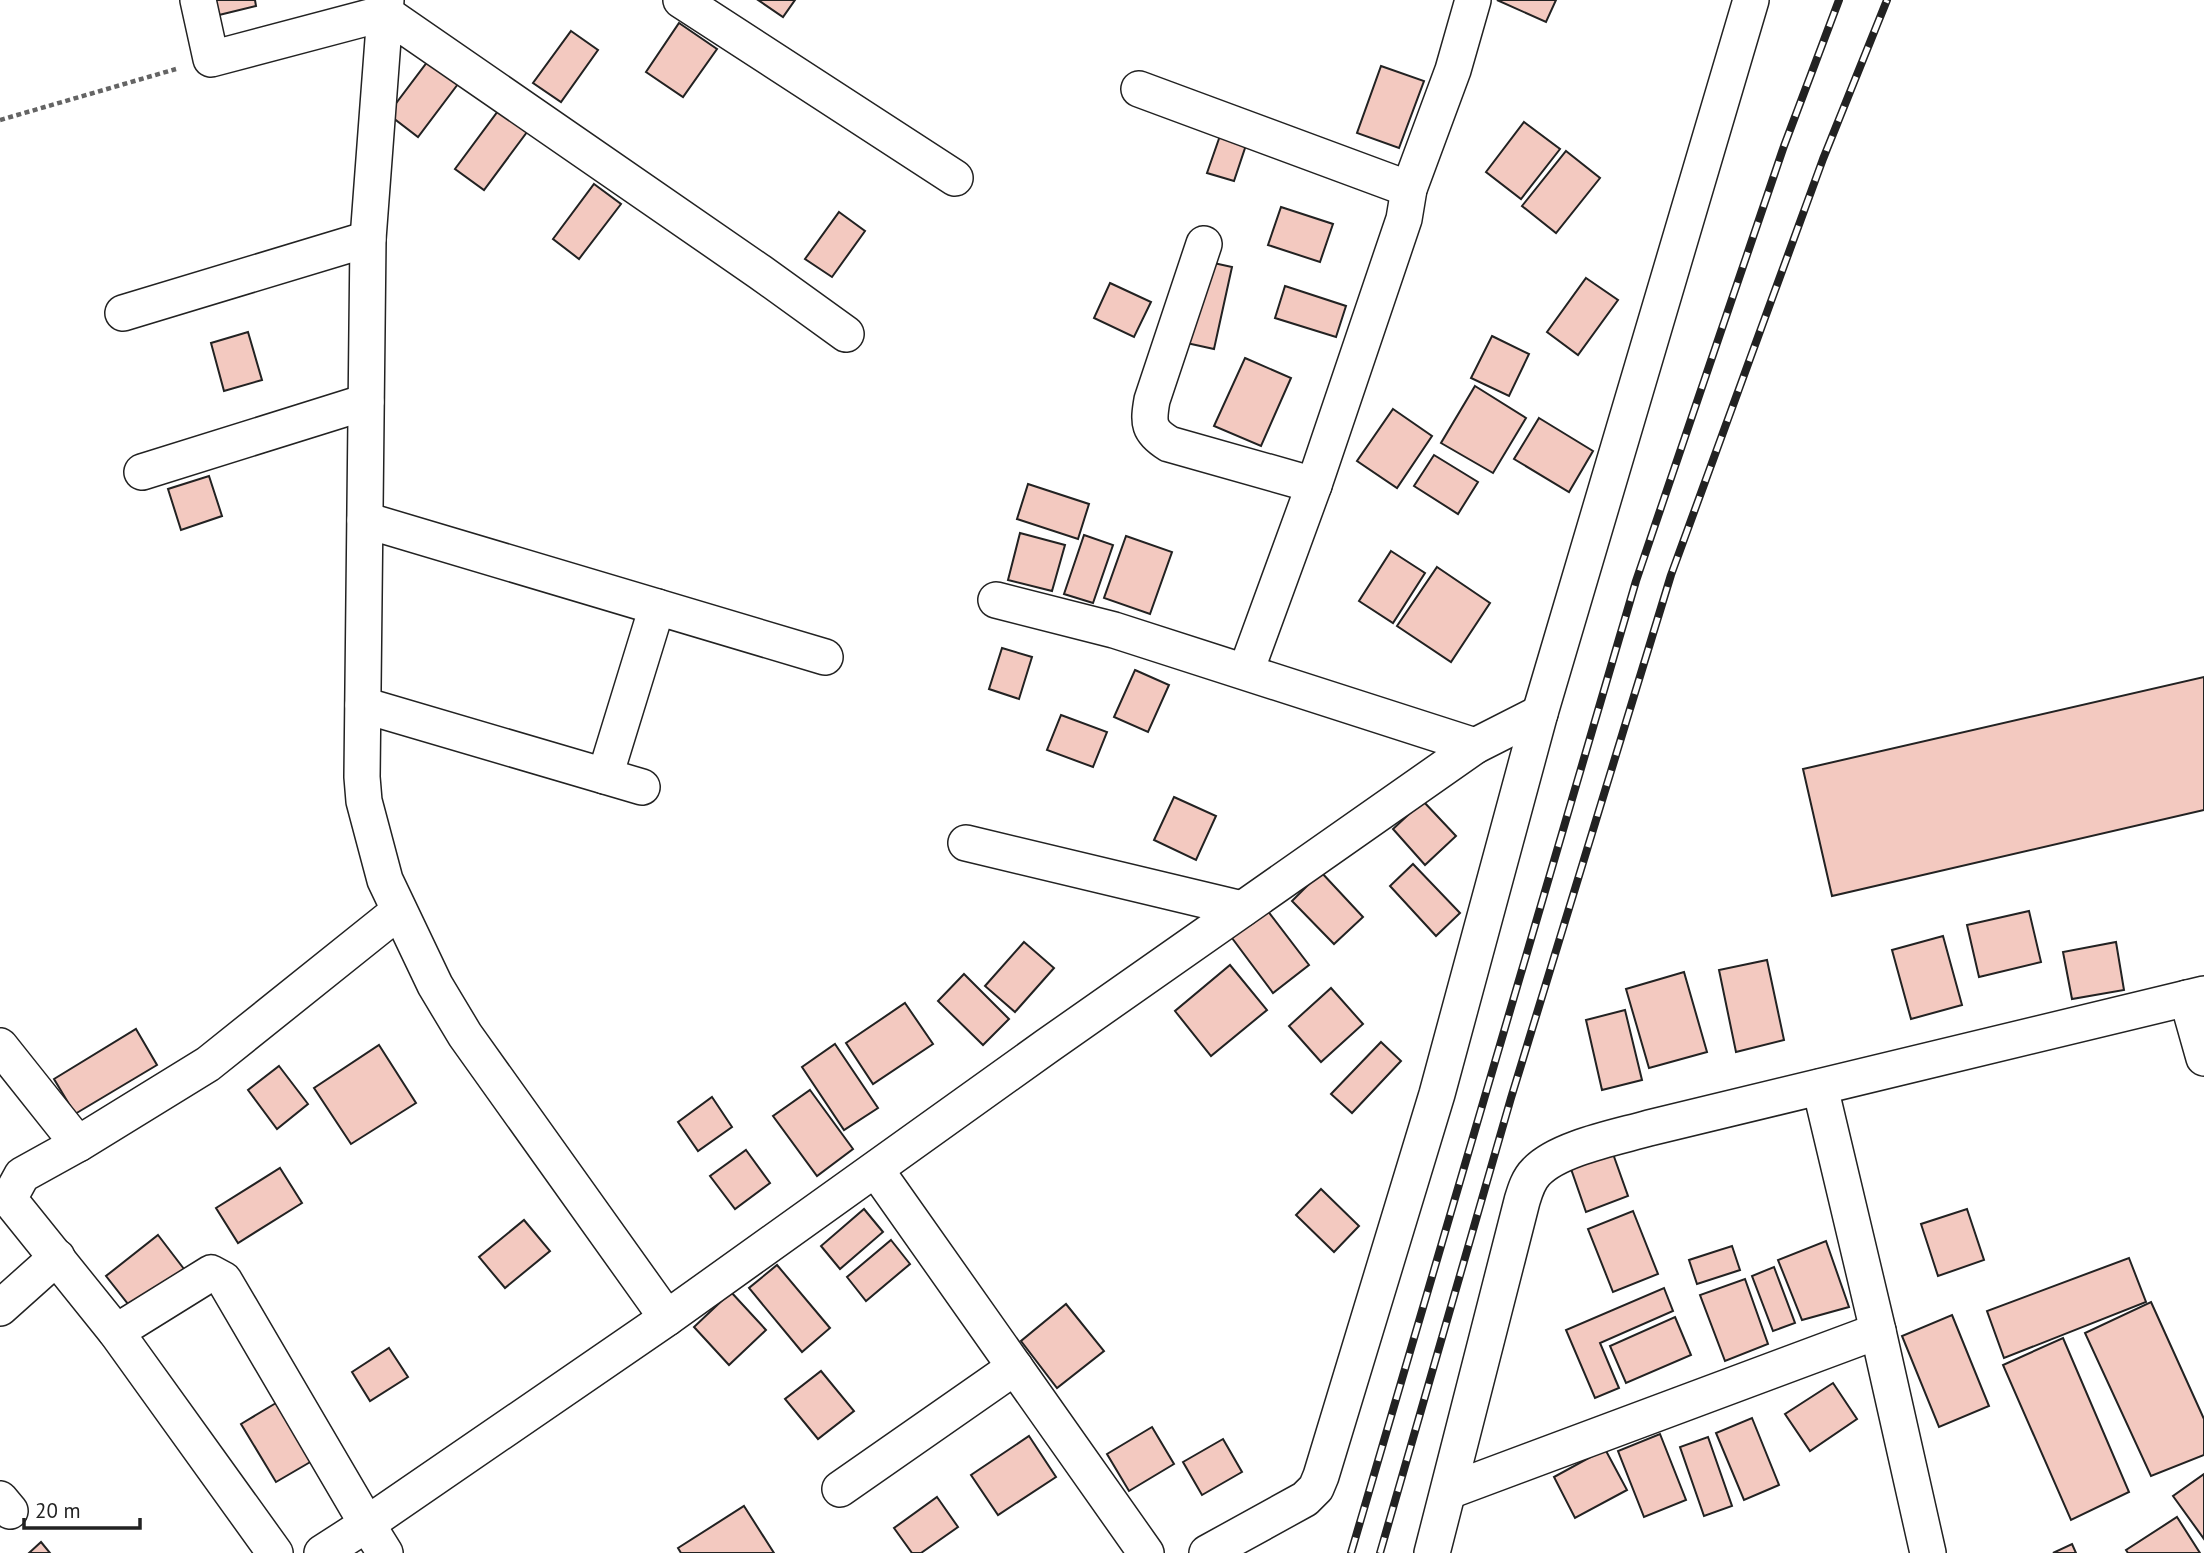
<svg xmlns="http://www.w3.org/2000/svg" width="2204" height="1553" viewBox="0 0 2204 1553" font-family="'PT Sans',sans-serif">
<style>
.building{fill:#f3c9c0;stroke:#222;stroke-width:2}
.lines{fill:none;stroke-linecap:round;stroke-linejoin:round}
.minor-casing{stroke:#222;stroke-width:38}
.path{stroke:#646464;stroke-width:4.5;stroke-dasharray:5 3.5;stroke-linecap:butt}
.minor{stroke:#fff;stroke-width:35}
.rail-casing{stroke:#222;stroke-width:8}
.rail{stroke:#fff;stroke-width:5;stroke-dasharray:16;stroke-linecap:butt}
</style>
<rect width="100%" height="100%" fill="#fff"/>
<g class="building">
<polygon points="215,0 255,0 256,6 219,15"/>
<polygon points="758,0 795,0 783,17"/>
<polygon points="1497,0 1556,0 1546,22"/>
<polygon points="679,23 717,49 683,97 646,72"/>
<polygon points="571,31 598,50 561,102 533,83"/>
<polygon points="431,57 461,80 418,137 388,114"/>
<polygon points="1381,66 1424,81 1399,148 1357,133"/>
<polygon points="501,107 530,128 484,190 455,169"/>
<polygon points="1524,122 1560,149 1521,199 1486,172"/>
<polygon points="1222,130 1248,139 1234,181 1207,173"/>
<polygon points="1566,151 1600,178 1556,233 1522,206"/>
<polygon points="594,184 621,204 579,259 553,239"/>
<polygon points="1281,207 1333,224 1320,262 1268,245"/>
<polygon points="839,212 865,231 832,277 805,259"/>
<polygon points="1200,260 1232,267 1214,349 1182,342"/>
<polygon points="1586,278 1618,300 1578,355 1547,332"/>
<polygon points="1110,283 1151,302 1134,337 1094,318"/>
<polygon points="1285,286 1346,306 1336,337 1275,318"/>
<polygon points="248,332 262,380 224,391 211,343"/>
<polygon points="1492,336 1529,354 1509,396 1471,378"/>
<polygon points="1245,358 1291,378 1261,446 1214,426"/>
<polygon points="1475,386 1526,418 1493,473 1441,443"/>
<polygon points="1393,409 1432,436 1397,488 1357,461"/>
<polygon points="1539,418 1593,451 1569,492 1514,459"/>
<polygon points="1434,455 1478,482 1458,514 1414,486"/>
<polygon points="209,476 222,516 181,530 168,489"/>
<polygon points="1028,484 1089,504 1078,539 1017,519"/>
<polygon points="1020,533 1065,545 1052,591 1008,580"/>
<polygon points="1084,535 1113,545 1093,603 1064,594"/>
<polygon points="1126,536 1172,552 1150,614 1104,598"/>
<polygon points="1391,551 1425,573 1393,623 1359,601"/>
<polygon points="1437,567 1490,603 1451,662 1397,626"/>
<polygon points="1002,648 1032,657 1019,699 989,689"/>
<polygon points="1135,670 1169,685 1148,732 1114,717"/>
<polygon points="2204,677 2204,810 1832,896 1803,769"/>
<polygon points="1061,715 1107,732 1093,767 1047,750"/>
<polygon points="1174,797 1216,816 1196,860 1154,840"/>
<polygon points="1423,801 1456,836 1425,865 1393,829"/>
<polygon points="1413,864 1460,913 1436,936 1390,886"/>
<polygon points="1321,872 1363,917 1334,944 1292,901"/>
<polygon points="1264,906 1309,965 1273,993 1229,934"/>
<polygon points="2029,911 2041,962 1979,977 1967,925"/>
<polygon points="1943,936 1962,1005 1911,1019 1892,950"/>
<polygon points="1024,942 1054,968 1015,1012 985,986"/>
<polygon points="2116,942 2124,990 2072,999 2063,952"/>
<polygon points="1767,960 1784,1040 1736,1052 1719,970"/>
<polygon points="1230,965 1267,1010 1211,1056 1175,1011"/>
<polygon points="1684,972 1707,1052 1649,1068 1626,989"/>
<polygon points="964,974 1009,1019 983,1045 938,1001"/>
<polygon points="1331,988 1363,1024 1321,1062 1289,1026"/>
<polygon points="905,1003 933,1044 873,1084 846,1043"/>
<polygon points="1625,1010 1642,1080 1602,1090 1586,1020"/>
<polygon points="136,1029 157,1065 75,1114 54,1079"/>
<polygon points="1381,1042 1401,1061 1352,1113 1331,1094"/>
<polygon points="835,1044 878,1108 844,1130 802,1067"/>
<polygon points="379,1045 416,1103 351,1144 314,1088"/>
<polygon points="279,1066 308,1104 277,1129 248,1090"/>
<polygon points="810,1090 853,1149 817,1176 773,1116"/>
<polygon points="712,1097 732,1127 698,1151 678,1122"/>
<polygon points="746,1150 770,1183 735,1209 710,1176"/>
<polygon points="1612,1151 1628,1196 1586,1212 1570,1166"/>
<polygon points="280,1168 302,1203 238,1243 216,1208"/>
<polygon points="1321,1189 1359,1226 1334,1252 1296,1215"/>
<polygon points="864,1209 883,1232 840,1269 821,1246"/>
<polygon points="1967,1209 1984,1260 1938,1276 1921,1224"/>
<polygon points="1633,1211 1658,1274 1613,1292 1588,1229"/>
<polygon points="524,1220 550,1251 505,1288 479,1257"/>
<polygon points="158,1235 184,1269 132,1309 106,1276"/>
<polygon points="891,1240 910,1264 866,1301 847,1277"/>
<polygon points="1826,1241 1849,1307 1802,1320 1778,1260"/>
<polygon points="1732,1246 1740,1270 1697,1284 1689,1260"/>
<polygon points="2129,1258 2146,1302 2004,1358 1987,1311"/>
<polygon points="777,1265 830,1328 802,1352 749,1288"/>
<polygon points="1774,1267 1795,1323 1773,1331 1752,1276"/>
<polygon points="1745,1279 1768,1344 1725,1361 1700,1295"/>
<polygon points="1664,1288 1673,1311 1600,1343 1619,1388 1595,1398 1566,1330"/>
<polygon points="731,1292 766,1330 729,1365 694,1327"/>
<polygon points="2151,1302 2204,1419 2204,1455 2151,1476 2085,1333"/>
<polygon points="1066,1304 1104,1351 1057,1388 1021,1341"/>
<polygon points="1952,1315 1989,1406 1939,1427 1902,1336"/>
<polygon points="1675,1317 1691,1355 1626,1383 1610,1346"/>
<polygon points="2063,1338 2129,1492 2071,1520 2003,1365"/>
<polygon points="389,1348 408,1377 370,1401 352,1372"/>
<polygon points="821,1371 854,1411 818,1439 785,1399"/>
<polygon points="1833,1383 1857,1419 1810,1451 1785,1414"/>
<polygon points="276,1403 312,1461 276,1482 241,1424"/>
<polygon points="1752,1418 1779,1485 1744,1500 1716,1433"/>
<polygon points="1152,1427 1174,1464 1129,1491 1107,1454"/>
<polygon points="1660,1434 1686,1500 1644,1517 1618,1451"/>
<polygon points="1029,1436 1056,1477 998,1515 971,1475"/>
<polygon points="1708,1437 1732,1506 1704,1516 1680,1447"/>
<polygon points="1223,1439 1242,1472 1202,1495 1183,1462"/>
<polygon points="1605,1449 1627,1490 1575,1518 1554,1477"/>
<polygon points="2204,1474 2204,1539 2173,1496"/>
<polygon points="937,1497 958,1527 921,1553 912,1553 894,1528"/>
<polygon points="744,1506 774,1553 681,1553 678,1548"/>
<polygon points="2177,1517 2200,1553 2128,1553 2126,1550"/>
<polygon points="41,1542 50,1553 29,1553"/>
<polygon points="2072,1544 2076,1553 2053,1553"/>
</g>
<g class="lines">
<defs>
<g id="minor">
<polyline points="198,0 211,59 385,13 386,0"/>
<polyline points="681,0 955,178"/>
<polyline points="1139,89 1409,189"/>
<path d="M1204 244 1152 400C1148 423 1148 431 1169 444L1314 485"/>
<polyline points="123,313 368,239"/>
<polyline points="142,472 366,402"/>
<polyline points="365,520 825,657"/>
<polyline points="996,600 1114,630 1475,746 1540,713"/>
<polyline points="1246,671 1314,485 1404,219 1409,189 1453,70 1473,0"/>
<polyline points="363,705 642,787"/>
<polyline points="605,776 657,607"/>
<polyline points="966,843 1242,909"/>
<polyline points="2187,998 2204,1058"/>
<polyline points="0,1046 78,1144"/>
<polyline points="1820,1087 1878,1331 1928,1553"/>
<polyline points="876,1170 1146,1553"/>
<polyline points="0,1308 57,1257"/>
<polyline points="667,1318 465,1035 435,985 385,880 364,801 362,777 368,239 385,13 760,272 846,334"/>
<polyline points="116,1332 211,1273 224,1280 367,1524 322,1553"/>
<polyline points="840,1489 1015,1367"/>
<polyline points="1449,1491 1878,1331"/>
<polyline points="0,1499 10,1511"/>
<polyline points="275,1553 116,1332 13,1204 11,1195 22,1175 78,1144 208,1064 399,911"/>
<polyline points="385,1553 367,1524 667,1318 1047,1046 1475,746"/>
<polyline points="1207,1553 1305,1499 1316,1488 1321,1476 1437,1094 1540,713 1751,0"/>
<path d="M1432 1553 1522 1201C1525 1191 1528 1180 1536 1172 1558 1148 1618 1137 1649 1128L2204 994"/>
</g>
</defs>
<use href="#minor" class="minor-casing"/>
<polyline class="path" points="0,120 176,69"/>
<use href="#minor" class="minor"/>
<defs>
<g id="rail">
<polyline points="1351,1553 1636,581 1784,146 1839,0"/>
<polyline points="1380,1553 1511,1098 1671,575 1823,159 1887,0"/>
</g>
</defs>
<use href="#rail" class="rail-casing"/>
<use href="#rail" class="rail"/>
</g>
<path d="M24 1518v10h116v-10" fill="none" stroke="#222222" stroke-width="3.5"/>
<text x="35" y="1518" font-size="21" fill="#222222" stroke="#ffffff" stroke-width="5" paint-order="stroke">20 m</text>
</svg>
